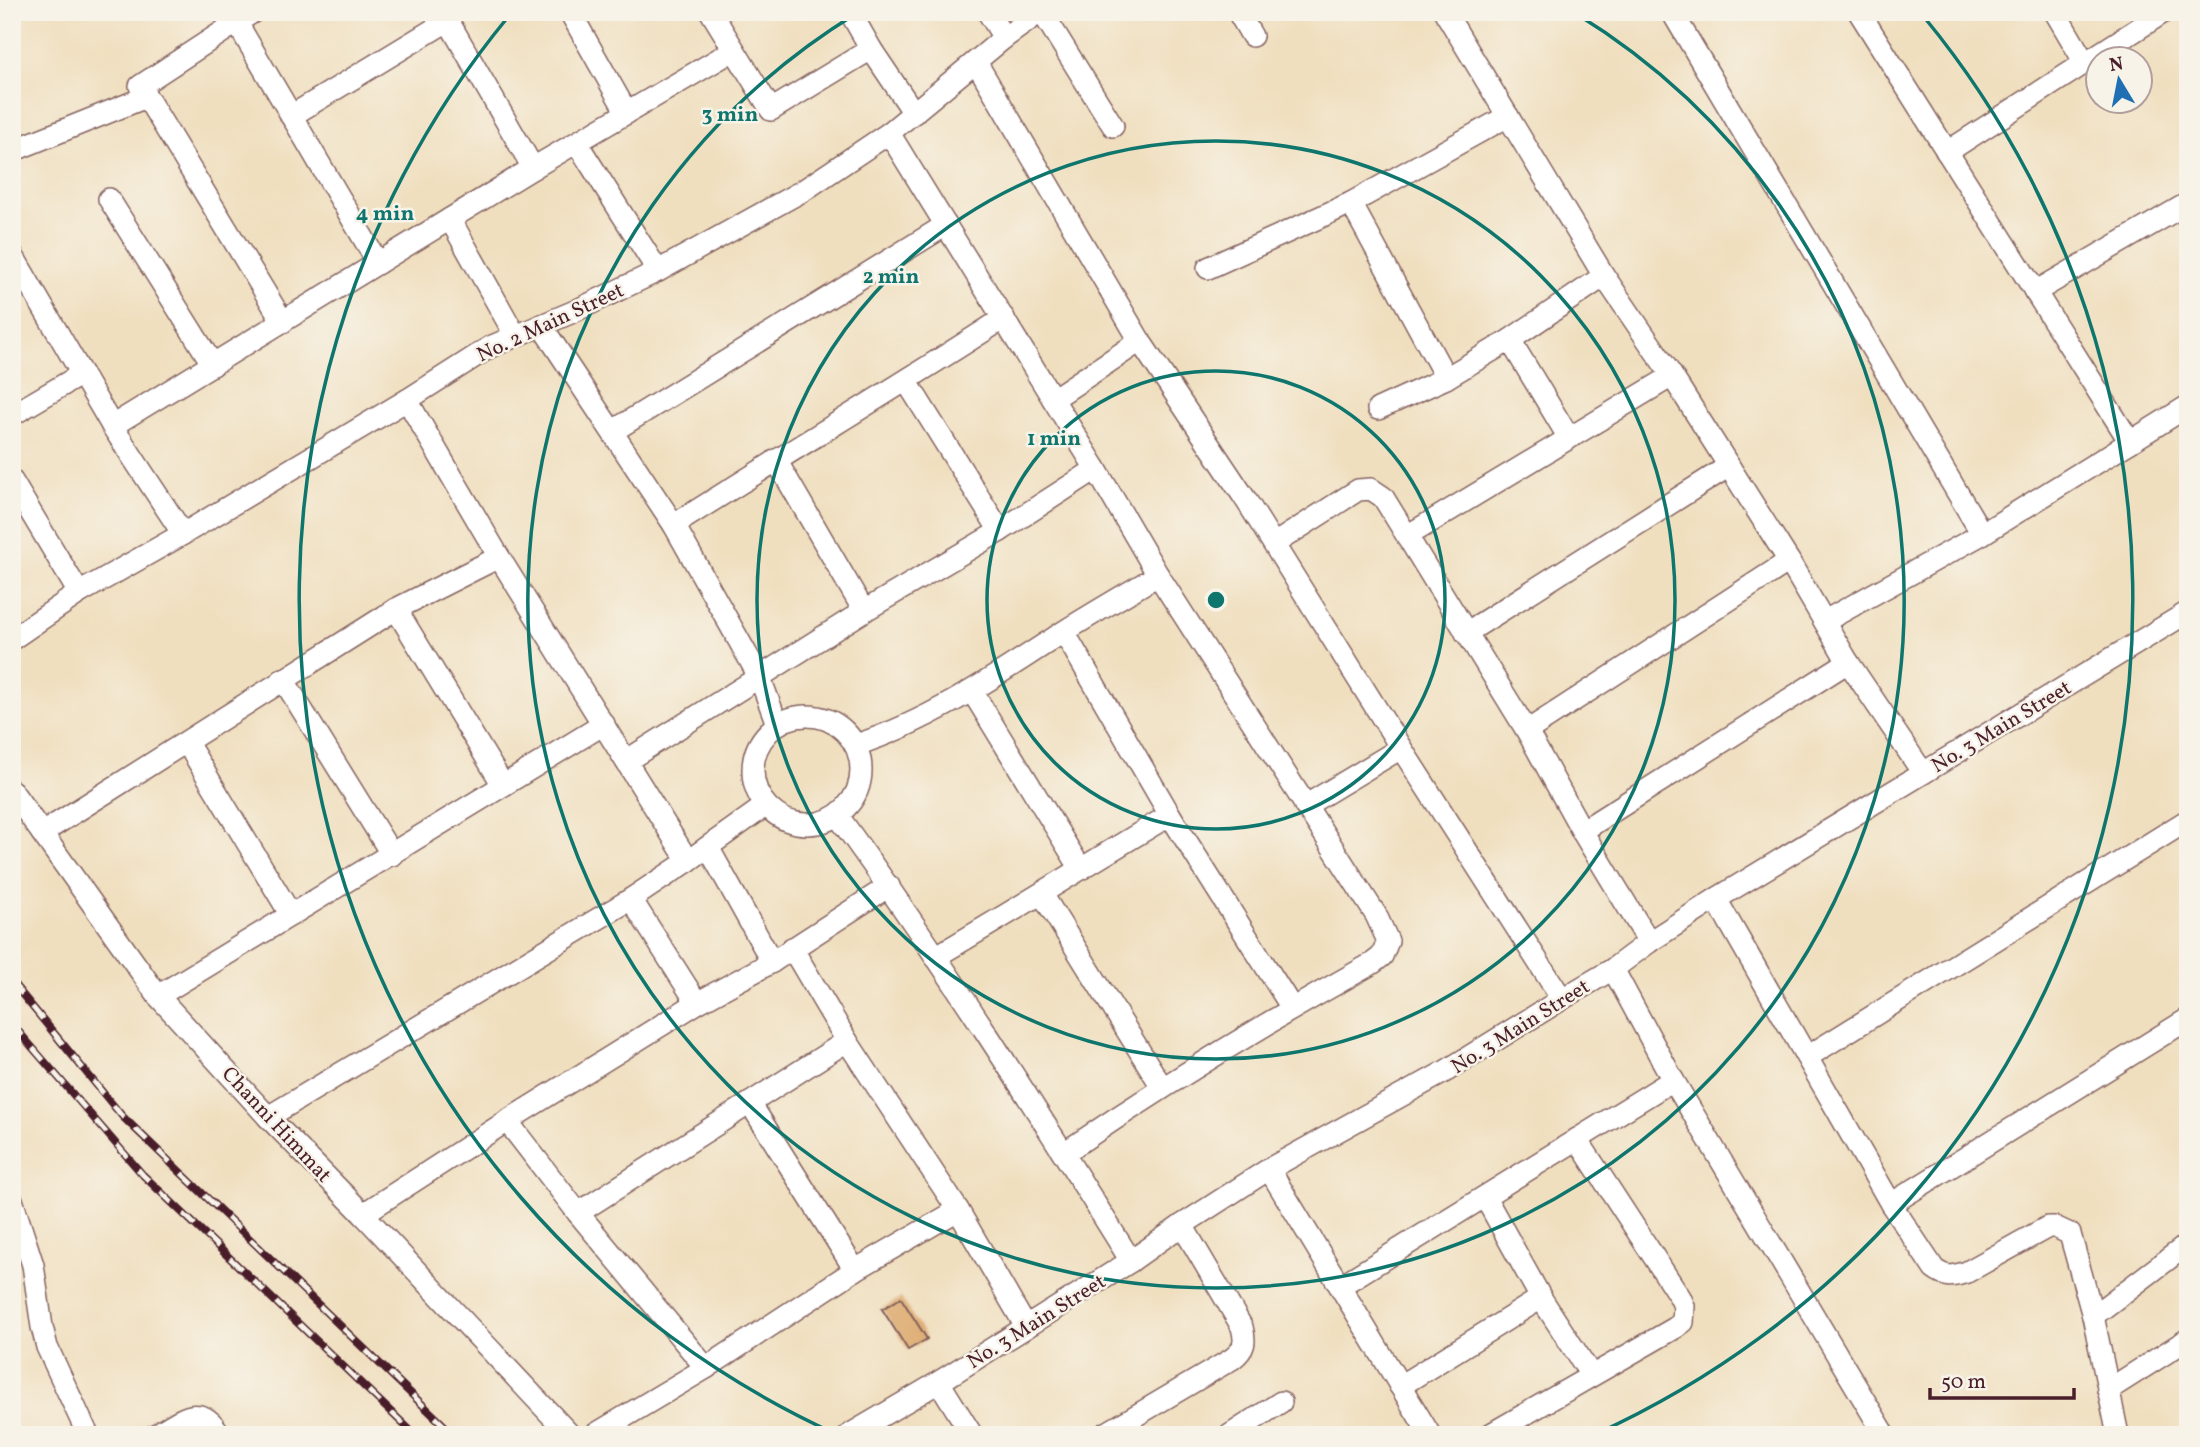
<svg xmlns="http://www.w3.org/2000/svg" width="2200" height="1447" viewBox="0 0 2200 1447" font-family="Vollkorn,serif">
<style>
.building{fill:#dca668}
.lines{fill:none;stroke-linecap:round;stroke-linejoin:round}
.minor-casing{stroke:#84625f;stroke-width:24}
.minor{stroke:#fff;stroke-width:21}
.rail-casing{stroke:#4a1f2b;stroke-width:8}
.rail{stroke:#f7f3e8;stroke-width:5;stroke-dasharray:16;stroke-linecap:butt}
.ring{fill:none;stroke:#0f766e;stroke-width:3.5}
.labels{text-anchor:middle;stroke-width:5;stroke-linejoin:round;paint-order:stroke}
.street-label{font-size:21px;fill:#4a1f2b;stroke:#f7f3e8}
.centre{fill:#0f766e;stroke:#f7f3e8;stroke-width:3.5}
.ring-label{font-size:21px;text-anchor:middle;font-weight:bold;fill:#0f766e;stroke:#f7f3e8;stroke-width:5;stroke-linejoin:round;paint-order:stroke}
</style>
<rect width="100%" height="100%" fill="#f7f3e8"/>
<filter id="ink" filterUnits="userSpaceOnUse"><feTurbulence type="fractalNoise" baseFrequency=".0143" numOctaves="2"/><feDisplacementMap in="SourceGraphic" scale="14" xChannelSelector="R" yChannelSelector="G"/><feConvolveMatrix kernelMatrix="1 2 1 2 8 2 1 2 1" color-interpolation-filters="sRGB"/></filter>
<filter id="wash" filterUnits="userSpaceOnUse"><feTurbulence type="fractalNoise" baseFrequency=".00686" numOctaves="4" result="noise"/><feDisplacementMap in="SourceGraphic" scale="28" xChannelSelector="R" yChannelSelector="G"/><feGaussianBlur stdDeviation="1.57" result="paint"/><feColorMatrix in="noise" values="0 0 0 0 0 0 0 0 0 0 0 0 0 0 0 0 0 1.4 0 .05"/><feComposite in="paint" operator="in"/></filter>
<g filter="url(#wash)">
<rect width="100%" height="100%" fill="#f0dfbf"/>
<g id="blocks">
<polygon class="building" points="901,1298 927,1339 908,1350 882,1309"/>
</g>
</g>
<g filter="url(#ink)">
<use href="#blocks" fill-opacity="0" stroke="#84625f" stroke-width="2"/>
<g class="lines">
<defs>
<g id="minor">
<polyline points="253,12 140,86 283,322"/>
<polyline points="570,12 627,113"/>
<polyline points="711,12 771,110 871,49 914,113"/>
<polyline points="850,12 871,49"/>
<polyline points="988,12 1004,38"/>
<polyline points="1042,12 1113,126"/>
<polyline points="1238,12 1252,36"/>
<polyline points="1445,12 1604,276 1672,376 1789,561 1848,662 1923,773"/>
<polyline points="1672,12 1982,534"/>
<polyline points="1859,12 2130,442"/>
<polyline points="2055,12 2085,63"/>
<polyline points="237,23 378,263"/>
<polyline points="976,62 1140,341 1246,500 1401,748 1562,999"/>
<polyline points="291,116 449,20"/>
<path d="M889 133 1096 469 1158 575 1376 915 1388 941 1382 956 1373 963C1267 1022 1164 1085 1064 1153"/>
<polyline points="577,143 658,271"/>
<polyline points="12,151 146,97"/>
<polyline points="1947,152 2164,12"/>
<polyline points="533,168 734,50"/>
<polyline points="109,199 213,365"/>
<polyline points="450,219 515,335"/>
<polyline points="12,254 112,426"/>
<polyline points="1208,268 1351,203"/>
<polyline points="2035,292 2188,203"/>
<polyline points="541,325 674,525 760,678 777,724"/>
<polyline points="1510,340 1569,438"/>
<polyline points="1446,378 1351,203 1508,116"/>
<polyline points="907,382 1000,531"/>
<polyline points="1053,399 1140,341"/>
<polyline points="407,400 499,557 688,861"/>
<polyline points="1378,409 1446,378 1510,340 1604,276"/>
<polyline points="12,415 82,374"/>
<polyline points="613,431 946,225"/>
<polyline points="776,460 864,611"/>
<polyline points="12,481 79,593"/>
<path d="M674 525C783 455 895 389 1004 318"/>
<polyline points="183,534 112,426 533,168 443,12"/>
<polyline points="1407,536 1672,376"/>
<polyline points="1274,544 1358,490 1371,489 1383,497 1527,731 1582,831 1649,942"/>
<polyline points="396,609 503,785"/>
<polyline points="1825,621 1982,534 2188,406"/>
<polyline points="1064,632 1170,815 1292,1008"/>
<polyline points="1466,633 1729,466"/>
<polyline points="12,639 79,593 183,534 407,400 490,347 575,311 658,271 804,190 889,133 1004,38 1040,12"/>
<polyline points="283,679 392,855"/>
<polyline points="972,691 1081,869"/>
<circle cx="807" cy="770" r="54"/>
<polyline points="1527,731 1789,561"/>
<polyline points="187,743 291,915"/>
<path d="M856 745C930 721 993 678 1057 636 1090 615 1125 595 1158 575"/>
<polyline points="626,761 864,611 1000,531 1096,469"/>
<polyline points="12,791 158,996 268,1117 363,1214 570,1435"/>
<polyline points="1305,806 1401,748"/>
<path d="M838 816C942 960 1037 1110 1131 1261"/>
<polyline points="1582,831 1848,662"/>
<polyline points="42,833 396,609 499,557"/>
<polyline points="708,847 772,962"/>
<polyline points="1042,894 1162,1087"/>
<polyline points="631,899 697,1003"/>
<path d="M1716 899 1891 1204 1934 1269C1947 1279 1953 1276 1967 1272L2048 1227H2055L2070 1234 2093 1316 2118 1435"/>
<polyline points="792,948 847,1041 958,1210 1026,1327"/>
<path d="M935 957C1014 911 1091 862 1170 815"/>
<polyline points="1613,969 1673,1080 1885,1435"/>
<polyline points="158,996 604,724"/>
<polyline points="1807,1057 2188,820"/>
<polyline points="750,1103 855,1270"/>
<polyline points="268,1117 631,899 688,861 765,806"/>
<polyline points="507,1121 578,1213 706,1368"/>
<polyline points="1269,1169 1430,1435"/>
<polyline points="1485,1197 1541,1298 1591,1375"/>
<polyline points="12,1200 33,1265 42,1327 47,1347 88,1435"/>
<polyline points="1891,1204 2188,1019"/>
<polyline points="578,1213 847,1041"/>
<polyline points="363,1214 507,1121 697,1003 772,962 889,886"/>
<polyline points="1340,1286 1673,1080"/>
<polyline points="2093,1316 2188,1244"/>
<polyline points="939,1382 972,1435"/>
<polyline points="1400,1386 1541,1298"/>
<polyline points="2108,1390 2188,1339"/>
<path d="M155 1435C181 1420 201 1400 220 1435"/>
<polyline points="594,1435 706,1368 855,1270 958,1210"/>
<polyline points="849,1435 939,1382 1131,1261 1182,1225 1269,1169 1446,1071 1562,999 1613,969 1649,942 1716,899 2188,612"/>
<path d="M1103 1435 1232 1359C1245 1349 1246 1342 1242 1327L1182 1225"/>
<polyline points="1230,1435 1281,1402"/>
<polyline points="1489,1435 1675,1328 1683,1322 1684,1306 1680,1297 1577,1139"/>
</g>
</defs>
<use href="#minor" class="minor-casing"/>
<use href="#minor" class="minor"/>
<defs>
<g id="rail">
<polyline points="12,982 122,1116 454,1435"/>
<polyline points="12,1024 143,1175 415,1435"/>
</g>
</defs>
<use href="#rail" class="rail-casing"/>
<use href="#rail" class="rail"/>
</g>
</g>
<g class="ring">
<circle cx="1216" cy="600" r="229"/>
<circle cx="1216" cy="600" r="459"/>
<path d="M1575 13A688 688 0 1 1 857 13"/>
<path d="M836 1434A917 917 0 0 1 508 17M1924 17A917 917 0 0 1 1596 1434"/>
</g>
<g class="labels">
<g class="street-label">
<text transform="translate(550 322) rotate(-25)" y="7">No. 2 Main Street</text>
<text transform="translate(2001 726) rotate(-31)" y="7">No. 3 Main Street</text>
<text transform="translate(1520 1026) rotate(-32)" y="7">No. 3 Main Street</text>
<text transform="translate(277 1124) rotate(47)" y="7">Channi Himmat</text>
<text transform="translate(1036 1321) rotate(-32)" y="7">No. 3 Main Street</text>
</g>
</g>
<circle cx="1216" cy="600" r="10" class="centre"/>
<g class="ring-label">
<text x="730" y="121">3 min</text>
<text x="385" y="220">4 min</text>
<text x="891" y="283">2 min</text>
<text x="1054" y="445">1 min</text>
</g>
<rect width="2200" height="1447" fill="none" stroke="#f7f3e8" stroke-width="42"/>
<g transform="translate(2119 80) rotate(350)"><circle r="33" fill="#f7f3e8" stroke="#b29e9c" stroke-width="2"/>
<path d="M0-5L12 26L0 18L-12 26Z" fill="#1f6fb2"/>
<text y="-10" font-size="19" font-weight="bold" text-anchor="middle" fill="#4a1f2b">N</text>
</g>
<path d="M1930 1388v10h144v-10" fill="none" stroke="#4a1f2b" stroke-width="3.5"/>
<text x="1941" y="1388" font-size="21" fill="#4a1f2b" stroke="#f7f3e8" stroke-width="5" paint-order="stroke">50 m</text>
</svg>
